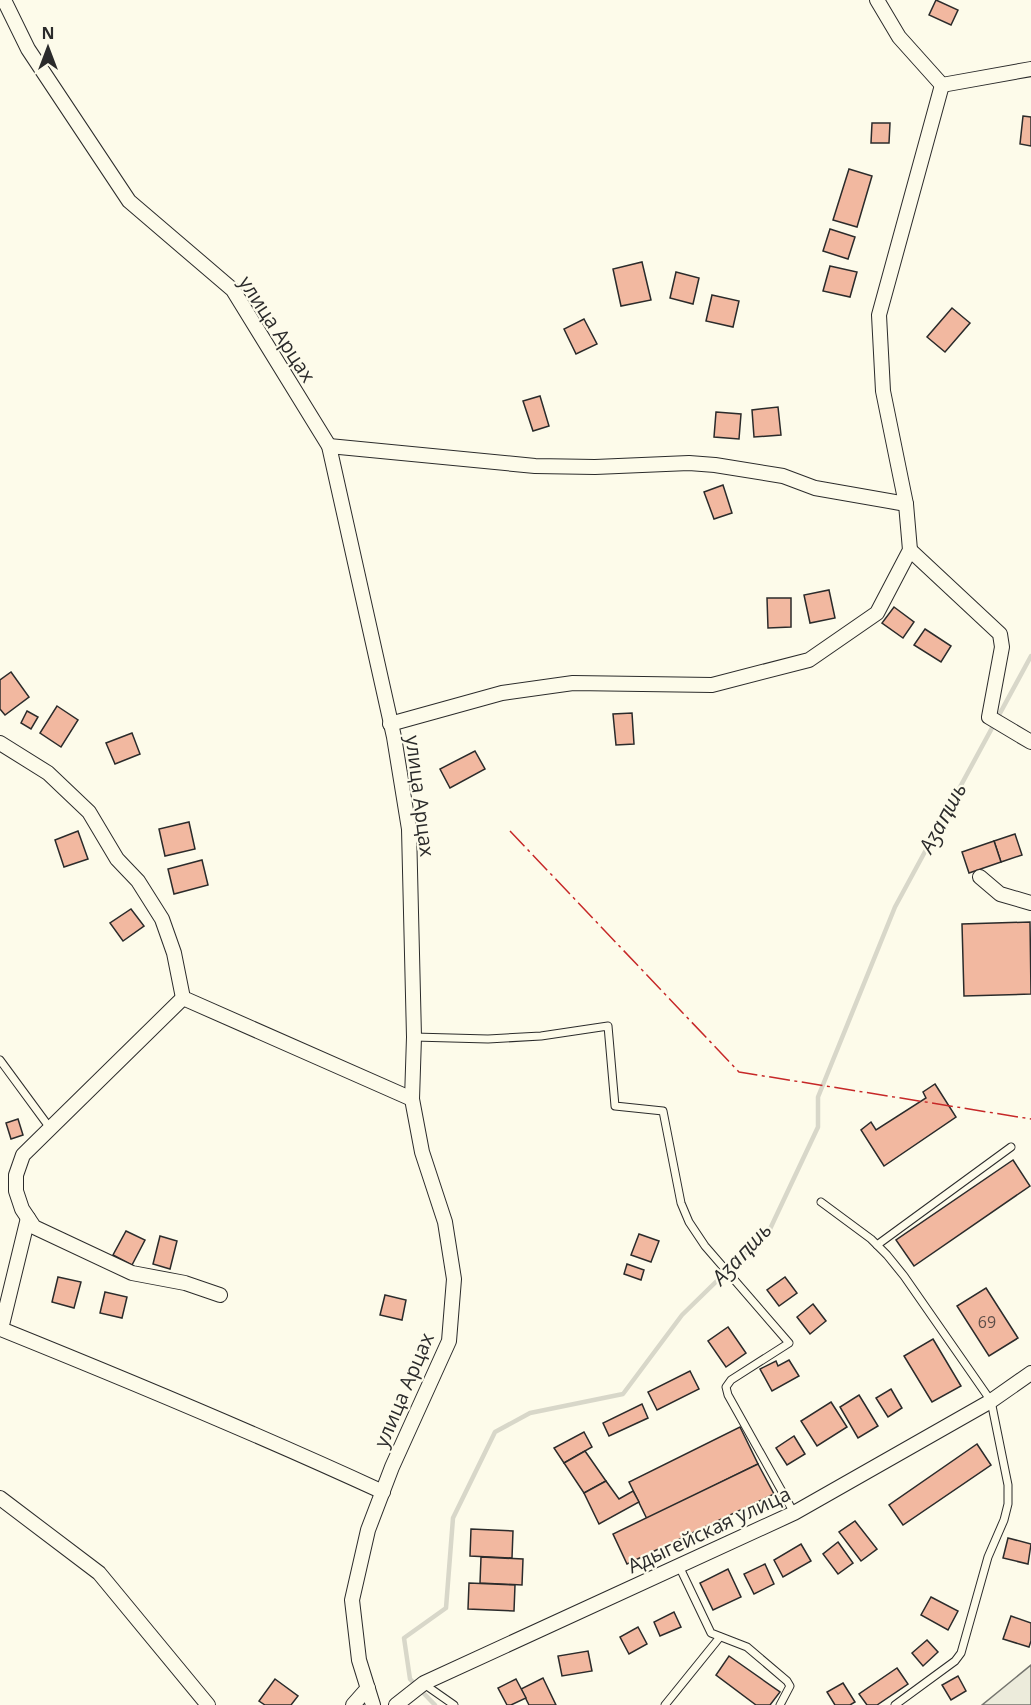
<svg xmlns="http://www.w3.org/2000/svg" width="1031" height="1705" viewBox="0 0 1031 1705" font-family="'Open Sans',sans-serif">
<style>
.green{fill:#ecebdb;stroke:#74746e;stroke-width:1.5}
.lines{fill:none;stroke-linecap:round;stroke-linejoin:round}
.stream{stroke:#d8d7c9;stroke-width:4.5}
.building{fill:#f2b8a0;stroke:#2b2b2b;stroke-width:1.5}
.lane-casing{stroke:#2b2b2b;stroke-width:9}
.street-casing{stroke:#2b2b2b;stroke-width:16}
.lane{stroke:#fdfbea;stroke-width:7}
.street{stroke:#fdfbea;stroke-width:14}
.power{stroke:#c62828;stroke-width:1.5;stroke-dasharray:21 4.5 3 4.5;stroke-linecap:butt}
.labels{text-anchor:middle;stroke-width:4.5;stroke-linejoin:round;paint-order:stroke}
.number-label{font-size:16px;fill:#5d4e48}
.street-label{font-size:20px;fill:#2b2b2b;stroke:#fdfbea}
.water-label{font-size:21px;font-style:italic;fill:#2b2b2b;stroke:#fdfbea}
</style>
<rect width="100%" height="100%" fill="#fdfbea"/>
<polygon class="green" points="1031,1665 1031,1705 982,1705"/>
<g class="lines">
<polyline class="stream" points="435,1705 410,1679 404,1638 446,1608 453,1518 495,1432 530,1413 623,1394 682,1315 770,1229 818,1127 818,1097 895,907 1031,656"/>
</g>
<g class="building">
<polygon points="936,0 958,10 951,25 929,15"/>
<polygon points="1023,116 1031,117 1031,146 1020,144"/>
<polygon points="872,123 890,123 889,143 871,143"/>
<polygon points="849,169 872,176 857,227 833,220"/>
<polygon points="830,229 855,237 848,259 823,251"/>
<polygon points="642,262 651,300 621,306 613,269"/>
<polygon points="830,266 857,272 850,297 823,291"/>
<polygon points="676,272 699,278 693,304 670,298"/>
<polygon points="712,295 739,301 733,327 706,321"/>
<polygon points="952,308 970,323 945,352 927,337"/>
<polygon points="584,319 597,344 576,354 564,329"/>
<polygon points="540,396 549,426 533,431 523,401"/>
<polygon points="778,407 781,435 754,437 752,410"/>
<polygon points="716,412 741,414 739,439 714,437"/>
<polygon points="723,485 732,513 714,519 704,492"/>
<polygon points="829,590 835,618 810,623 804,595"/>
<polygon points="767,598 791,598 791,627 768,628"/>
<polygon points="894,607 914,622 903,638 882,623"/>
<polygon points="925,629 951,646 941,662 914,645"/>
<polygon points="11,672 29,697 5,715 0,709 0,680"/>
<polygon points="57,706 78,720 61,747 40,733"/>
<polygon points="27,711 38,717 31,729 21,723"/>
<polygon points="632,713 634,744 616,745 613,714"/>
<polygon points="132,733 140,754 115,764 106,743"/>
<polygon points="475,751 485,769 450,788 440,769"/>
<polygon points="189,822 195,849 165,856 159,829"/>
<polygon points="78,831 88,859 64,867 55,840"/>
<polygon points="1015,834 1022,855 1001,862 994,841"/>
<polygon points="994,841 1001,862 969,873 962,852"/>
<polygon points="202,860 208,885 174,894 168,869"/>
<polygon points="131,909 144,926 123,941 110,923"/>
<polygon points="1030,922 1031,994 964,996 962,924"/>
<polygon points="935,1084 956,1117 884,1166 861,1130 871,1122 876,1130 926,1098 923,1092"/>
<polygon points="18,1119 23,1135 11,1139 6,1123"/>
<polygon points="1013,1160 1030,1186 914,1266 896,1240"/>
<polygon points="126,1231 145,1240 132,1265 113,1255"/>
<polygon points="639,1234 659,1241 651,1262 631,1255"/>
<polygon points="160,1236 177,1241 170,1269 153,1264"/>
<polygon points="627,1264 644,1270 641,1280 624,1274"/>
<polygon points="58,1277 81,1282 74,1308 52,1302"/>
<polygon points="785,1277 797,1293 779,1306 767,1290"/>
<polygon points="986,1288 1018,1338 989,1356 957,1306"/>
<polygon points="105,1292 127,1297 122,1318 100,1313"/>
<polygon points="385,1295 406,1300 402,1320 380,1315"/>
<polygon points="813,1304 826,1321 810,1334 797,1317"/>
<polygon points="728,1327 746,1353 726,1367 708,1341"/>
<polygon points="933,1339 961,1386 932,1402 904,1356"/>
<polygon points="789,1360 799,1376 772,1391 760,1369 776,1361 778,1366"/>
<polygon points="690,1371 699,1389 657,1410 648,1392"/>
<polygon points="891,1389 902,1408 888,1417 876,1398"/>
<polygon points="859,1395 878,1426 858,1438 840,1407"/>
<polygon points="831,1402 847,1427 817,1446 801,1421"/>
<polygon points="642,1404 648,1418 609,1436 603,1423"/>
<polygon points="740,1427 758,1464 647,1519 629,1482"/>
<polygon points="584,1432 592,1447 564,1463 554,1448"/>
<polygon points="794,1436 805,1454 787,1465 776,1448"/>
<polygon points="977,1444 991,1465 903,1525 889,1505"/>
<polygon points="585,1451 606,1481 584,1493 564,1463"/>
<polygon points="758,1464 774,1494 627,1564 613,1534"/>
<polygon points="606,1481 619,1499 633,1491 639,1502 599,1524 584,1493"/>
<polygon points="855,1521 877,1549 861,1561 839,1532"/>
<polygon points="471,1529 513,1531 512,1558 470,1556"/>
<polygon points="1008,1538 1031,1544 1028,1564 1003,1558"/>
<polygon points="838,1542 853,1563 838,1574 823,1554"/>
<polygon points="801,1544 811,1561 783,1577 774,1560"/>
<polygon points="481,1557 523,1559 522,1585 480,1583"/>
<polygon points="765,1564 774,1584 754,1594 744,1574"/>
<polygon points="728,1569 741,1597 713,1610 700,1583"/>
<polygon points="469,1583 515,1585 514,1611 468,1609"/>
<polygon points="931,1597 958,1611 948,1630 921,1615"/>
<polygon points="674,1612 681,1627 660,1636 654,1622"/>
<polygon points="1011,1616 1031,1623 1031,1641 1029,1647 1003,1639"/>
<polygon points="638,1627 647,1644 629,1654 620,1637"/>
<polygon points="927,1640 938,1652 923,1666 912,1653"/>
<polygon points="588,1651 592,1671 562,1676 558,1656"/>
<polygon points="729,1656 780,1692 770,1705 756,1705 716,1675"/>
<polygon points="897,1668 908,1684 877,1705 867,1705 859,1694"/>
<polygon points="958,1676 966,1691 951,1700 942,1685"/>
<polygon points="543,1678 556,1705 529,1705 521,1689"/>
<polygon points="275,1679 298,1696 291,1705 265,1705 259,1701"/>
<polygon points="516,1679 526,1698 511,1705 507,1705 498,1688"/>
<polygon points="843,1683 855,1702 850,1705 835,1705 827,1692"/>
</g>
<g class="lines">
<defs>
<g id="lane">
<polyline points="414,1037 488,1039 541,1036 608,1026 615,1106 663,1111 681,1203 689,1222 705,1246 789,1343 731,1380 726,1387 728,1395 794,1513"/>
<polyline points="0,1060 50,1128"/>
<polyline points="821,1202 871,1239 887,1255 904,1276 991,1401 1008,1485 1008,1504 1004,1520 988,1557 961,1653 955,1661 895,1705"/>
<polyline points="877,1245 1011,1147"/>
<polyline points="679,1566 711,1633 747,1647 787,1681 790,1686 780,1705"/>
<polyline points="424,1684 454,1705"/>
<polyline points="665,1705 720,1637"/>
</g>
<g id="street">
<polyline points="4,0 28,49 129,201 233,290 329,446 394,737 409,829 414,1037 412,1099 422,1152 445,1222 454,1279 449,1341 392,1467 368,1530 352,1600 359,1660 373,1705"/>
<polyline points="877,0 899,37 942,85"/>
<polyline points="942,85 1031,69"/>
<polyline points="329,446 535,466 595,467 689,463 715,465 783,476 815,488 906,504"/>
<polyline points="910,550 1000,634 1002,647 989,717 1031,742"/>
<polyline points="390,724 502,693 573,683 712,685 809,660 877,613 910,550 906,504 883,391 879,315 942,85"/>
<polyline points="0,743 48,773 89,812 117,859 138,881 162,919 174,953 183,998 412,1099"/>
<polyline points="980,877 1000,894 1031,903"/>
<polyline points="183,998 23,1155 16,1175 16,1191 22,1209 34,1227 132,1273 185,1283 220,1295"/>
<path d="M28 1218 1 1329C130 1381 257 1434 383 1492"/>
<polyline points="0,1498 99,1573 208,1705"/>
<polyline points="353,1705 368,1688"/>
<polyline points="396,1705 424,1683 794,1513 991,1401 1031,1373"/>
</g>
</defs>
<use href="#lane" class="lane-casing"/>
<use href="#street" class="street-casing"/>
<use href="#lane" class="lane"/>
<use href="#street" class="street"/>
<polyline class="power" points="510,831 739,1072 1031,1119"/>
</g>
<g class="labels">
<g class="number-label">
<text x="987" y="1328">69</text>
</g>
<g class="street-label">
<text transform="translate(277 329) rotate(57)" y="7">улица Арцах</text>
<text transform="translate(420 796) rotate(83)" y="7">улица Арцах</text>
<text transform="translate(404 1390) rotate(-67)" y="7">улица Арцах</text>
<text transform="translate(709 1530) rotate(-25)" y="7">Адыгейская улица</text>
</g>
<g class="water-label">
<text transform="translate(943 818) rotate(-62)" y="7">Аӡаԥшь</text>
<text transform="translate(742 1254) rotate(-47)" y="7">Аӡаԥшь</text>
</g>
</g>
<g transform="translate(48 48)" stroke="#fdfbea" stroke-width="4.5" paint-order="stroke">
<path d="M0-4.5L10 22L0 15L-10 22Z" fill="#2b2b2b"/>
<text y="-9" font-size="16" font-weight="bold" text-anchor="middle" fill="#2b2b2b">N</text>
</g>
</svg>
